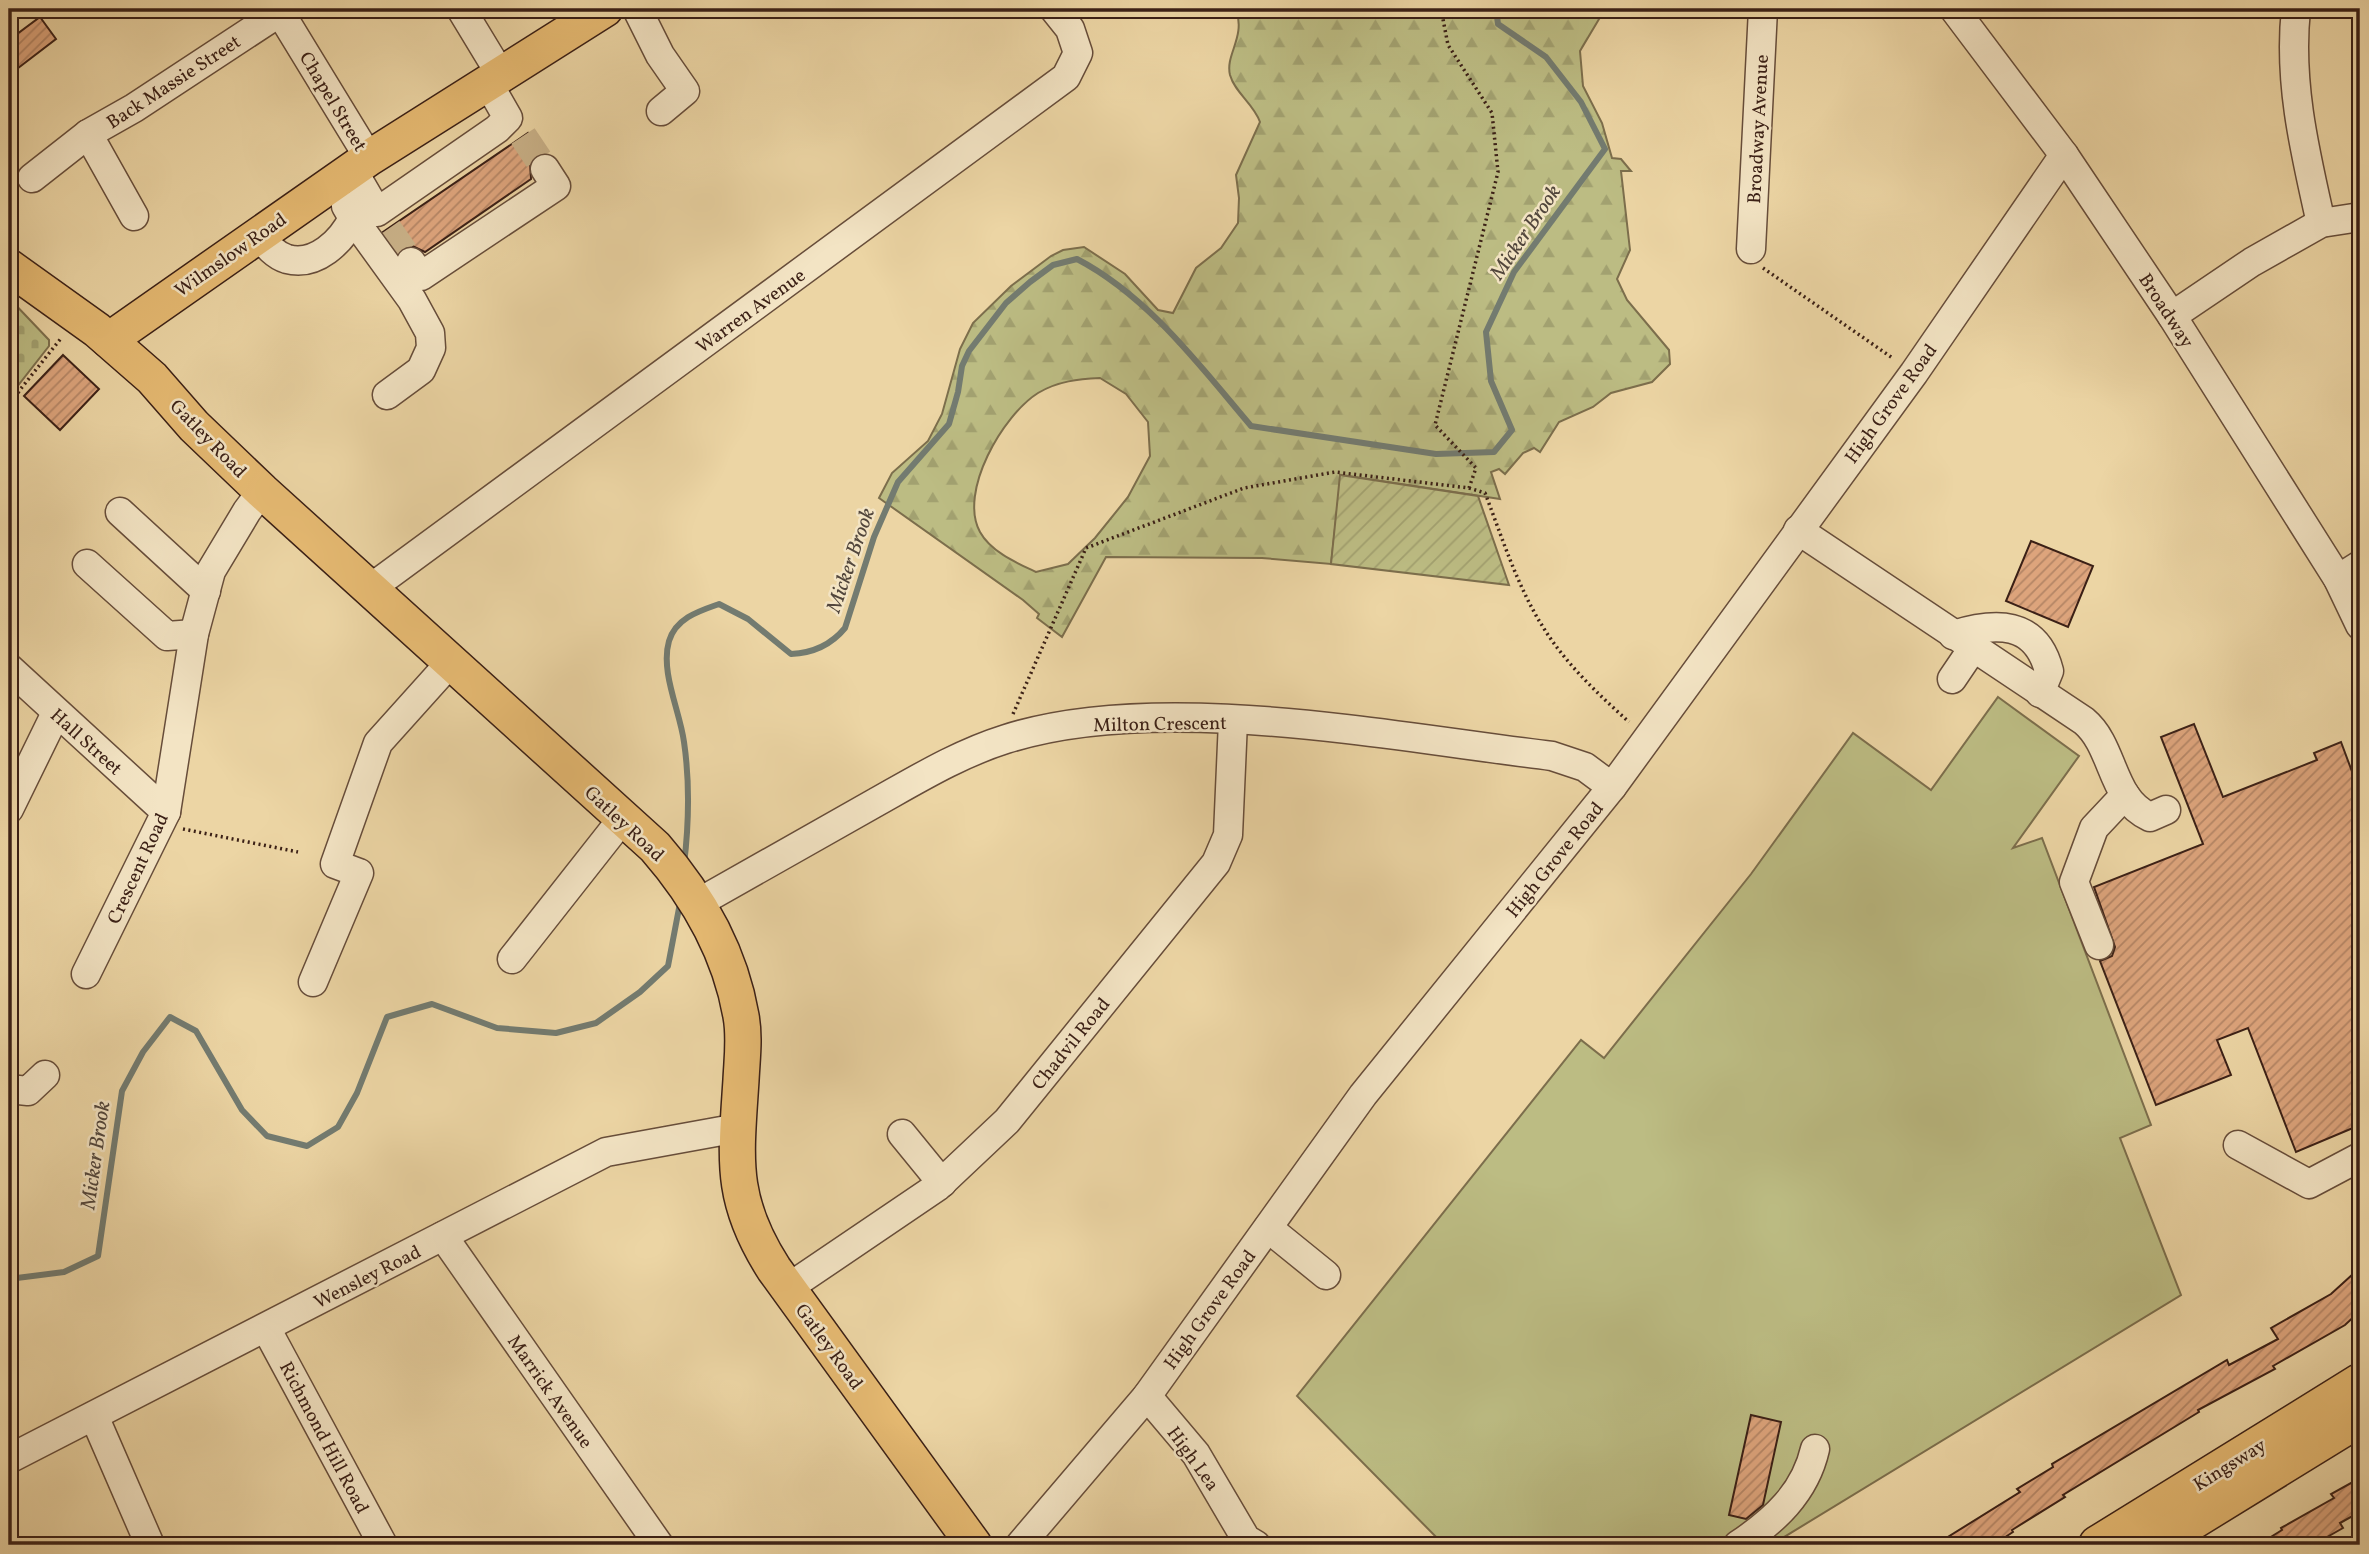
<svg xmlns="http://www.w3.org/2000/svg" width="2369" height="1554" viewBox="0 0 2369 1554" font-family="Vollkorn,serif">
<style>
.green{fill:#bcbc83;stroke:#7c6e4c;stroke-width:2}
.forest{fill:url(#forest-firs);stroke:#7c6e4c;stroke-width:2;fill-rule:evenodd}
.cemetery{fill:url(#cemetery-stones);stroke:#7c6e4c;stroke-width:2}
.garden{fill:url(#garden-furrows);stroke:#7c6e4c;stroke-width:2}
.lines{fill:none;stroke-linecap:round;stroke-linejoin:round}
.stream{stroke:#737b70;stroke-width:6}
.building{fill:url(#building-hatch);stroke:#3b2016;stroke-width:2}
.minor-tunnel{stroke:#c9b188;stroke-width:28;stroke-dasharray:28 14;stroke-linecap:butt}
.minor-casing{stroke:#674d3a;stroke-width:31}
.major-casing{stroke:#3b2016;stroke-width:38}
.highway-casing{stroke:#3b2016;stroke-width:41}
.path{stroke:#3b2016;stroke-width:3.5;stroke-dasharray:2 3.5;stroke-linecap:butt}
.minor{stroke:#f3e4c4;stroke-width:28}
.major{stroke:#e6ba72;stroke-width:35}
.highway{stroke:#e6ba72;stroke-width:38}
.labels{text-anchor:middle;stroke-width:5;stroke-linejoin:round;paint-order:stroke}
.street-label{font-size:19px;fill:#3b2016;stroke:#f3e4c4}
.water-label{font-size:21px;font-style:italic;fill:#52463c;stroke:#f3e4c4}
</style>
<defs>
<pattern id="forest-firs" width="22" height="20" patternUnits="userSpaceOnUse" patternTransform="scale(1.75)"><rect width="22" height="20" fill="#bcbc83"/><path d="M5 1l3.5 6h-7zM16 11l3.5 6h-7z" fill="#a2a170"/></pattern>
<pattern id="cemetery-stones" width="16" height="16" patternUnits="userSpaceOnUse" patternTransform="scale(1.75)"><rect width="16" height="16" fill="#bcbc83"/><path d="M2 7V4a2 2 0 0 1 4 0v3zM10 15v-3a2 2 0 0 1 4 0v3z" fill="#a2a170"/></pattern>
<pattern id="garden-furrows" width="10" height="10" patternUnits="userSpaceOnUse" patternTransform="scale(1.75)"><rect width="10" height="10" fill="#bcbc83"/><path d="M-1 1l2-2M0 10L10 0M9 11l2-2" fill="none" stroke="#a2a170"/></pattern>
<pattern id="building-hatch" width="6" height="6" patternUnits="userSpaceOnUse" patternTransform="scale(1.75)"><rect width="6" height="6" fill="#dda47c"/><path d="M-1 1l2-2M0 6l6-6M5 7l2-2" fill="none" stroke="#b48565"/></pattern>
</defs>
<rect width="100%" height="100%" fill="#ecd5a4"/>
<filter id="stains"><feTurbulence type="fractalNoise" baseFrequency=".00286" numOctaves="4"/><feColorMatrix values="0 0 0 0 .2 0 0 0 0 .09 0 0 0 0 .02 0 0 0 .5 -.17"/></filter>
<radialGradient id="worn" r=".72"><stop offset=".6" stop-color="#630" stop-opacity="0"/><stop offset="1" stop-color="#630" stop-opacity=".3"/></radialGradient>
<polygon class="green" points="1998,697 2079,756 2013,848 2042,838 2151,1125 2120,1138 2181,1295 1771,1545 1444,1545 1297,1396 1581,1040 1604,1058 1751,874 1853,733 1931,790"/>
<path class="forest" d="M1236 9H1605L1580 51 1583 86 1602 123 1612 158 1621 159 1631 171H1621L1630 250 1617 279 1627 300 1669 350 1670 364 1652 382 1611 393 1593 407 1559 422 1540 452 1534 448 1523 453 1505 474 1499 469 1491 472 1500 499 1341 475 1331 564 1262 558 1106 557 1062 637 1037 618 1039 614 1023 600 879 498 892 473 928 441 942 414 960 349 973 323 1011 286 1051 256 1063 250 1084 247 1125 274 1158 310 1173 313 1196 268 1221 248 1238 223 1239 198 1236 175 1260 122C1254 104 1235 93 1230 75 1225 54 1246 38 1236 9ZM1100 378 1126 394 1148 422 1150 456 1128 497 1095 538 1068 564 1036 572C1017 563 991 552 980 532 958 492 1003 415 1038 393 1058 381 1079 379 1100 378Z"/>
<polygon class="cemetery" points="9,298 49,340 49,346 9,397"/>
<polygon class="garden" points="1340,475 1478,496 1509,585 1331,564"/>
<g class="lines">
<g class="stream">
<path d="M684 865C689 823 690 783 684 742 680 711 660 672 669 641 676 618 699 611 719 604L748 619 791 654C814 653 831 645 845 628L874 537 898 482 949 424 958 392 962 366 969 351 1006 303 1030 282 1053 265 1077 259C1148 296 1200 366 1251 426L1436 454 1494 452 1512 430 1491 381 1486 332 1514 272 1605 149 1581 102 1546 57 1498 24 1496 9"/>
<polyline points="9,1279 64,1272 98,1256 122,1091 143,1052 170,1017 196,1031 242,1110 267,1136 307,1146 338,1127 357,1093 387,1017 432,1004 497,1028 556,1033 596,1023 640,992 668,966 680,903"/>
</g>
</g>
<g class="building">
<polygon points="40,17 56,39 9,75 9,40"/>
<polygon points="528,133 542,153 530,162 531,179 425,252 410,245 398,252 383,232"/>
<polygon points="63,355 99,389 60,430 24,396"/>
<polygon points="2031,541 2093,566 2068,627 2006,601"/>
<polygon points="2194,724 2223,797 2317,760 2314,753 2341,742 2360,793 2360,1125 2296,1152 2248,1028 2217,1040 2231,1075 2156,1105 2100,961 2112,956 2115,947 2094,887 2203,844 2161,737"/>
<polygon points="2353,1274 2360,1283 2360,1311 2345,1325 2273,1366 2275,1369 2198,1410 2199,1412 2063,1495 2065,1497 2012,1530 2013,1532 1993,1545 1935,1545 2020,1492 2017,1489 2053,1467 2052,1464 2227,1360 2229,1365 2278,1339 2271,1328 2331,1294"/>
<polygon points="1751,1415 1781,1422 1763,1505 1746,1519 1729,1515"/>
<polygon points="2360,1478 2360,1512 2340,1523 2343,1528 2313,1545 2258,1545 2282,1530 2281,1528 2334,1498 2331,1494"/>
</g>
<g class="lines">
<g class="minor-tunnel">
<polyline points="523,136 545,169"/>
<polyline points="388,229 411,262"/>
</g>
<defs>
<g id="minor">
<polyline points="278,9 369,158"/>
<polyline points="461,9 501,75"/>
<polyline points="637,9 660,55 685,91 661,111"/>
<polyline points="1954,9 2064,155 2172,316 2338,579 2360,625"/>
<path d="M2296 9C2288 82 2305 152 2321 223"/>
<polyline points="88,134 134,216"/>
<polyline points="352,169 377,212 497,129 508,118 488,83"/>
<polyline points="32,178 88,134 134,108 280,12"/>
<polyline points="352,217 412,300 430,333 431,348 421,370 387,395"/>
<path d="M258 234C266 244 274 255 287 259 316 267 342 241 353 218L346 206"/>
<polyline points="1751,249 1763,9"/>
<polyline points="411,262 421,276 556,186 545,169"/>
<polyline points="2172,316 2252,262 2321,223 2360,217"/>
<polyline points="120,512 206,591"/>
<path d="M1798 530 2084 721C2115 747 2110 799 2150 817L2166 810"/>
<polyline points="87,564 167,636 194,634"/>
<polyline points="2338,579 2360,565"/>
<polyline points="371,588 1066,77 1078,53 1070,29 1054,9"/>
<path d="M1953 635C1995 622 2036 620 2049 671L2040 693"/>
<polyline points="9,668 166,812"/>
<polyline points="1952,679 1973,648"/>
<polyline points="9,809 56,713"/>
<path d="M698 903C756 870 814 837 873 804 916 780 958 754 1006 739 1159 690 1393 737 1552 756L1585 767 1612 787"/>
<polyline points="2099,945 2074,882 2094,828 2125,795"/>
<polyline points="512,959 623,818"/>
<polyline points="86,974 166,812 194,634 211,571 247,511 262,491"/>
<polyline points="313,982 359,873 335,864 378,743 449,664"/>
<polyline points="9,1089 28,1091 45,1075"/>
<polyline points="902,1134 942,1183"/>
<polyline points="2238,1145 2309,1184 2360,1157"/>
<polyline points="1268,1228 1326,1275"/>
<polyline points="443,1236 659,1545"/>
<polyline points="788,1288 937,1187 1007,1121 1216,863 1228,835 1233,721"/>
<polyline points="266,1328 383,1545"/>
<polyline points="1147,1396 1196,1454 1246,1539 1256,1545"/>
<polyline points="94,1416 150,1545"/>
<polyline points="9,1459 606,1152 738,1128"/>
<polyline points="1020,1545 1147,1396 1363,1095 1612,787 1914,373 2064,155"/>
<path d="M1738 1545C1774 1521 1805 1493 1815 1449"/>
</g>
<g id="major">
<path d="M9 267 97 330 152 378 194 426 262 491 655 847C697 895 730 952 741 1016 745 1037 742 1059 741 1080 736 1159 729 1199 774 1269L974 1545"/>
<polyline points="109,340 369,158 605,9"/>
</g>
<g id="highway">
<polyline points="2098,1545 2360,1383"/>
<polyline points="2152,1545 2360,1417"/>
</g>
</defs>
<use href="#minor" class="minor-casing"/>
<use href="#major" class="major-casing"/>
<use href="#highway" class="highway-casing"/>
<g class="path">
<polyline points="1763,268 1894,359"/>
<polyline points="9,413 19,391 62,337"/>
<path d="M1469 488 1485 493C1502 537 1517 586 1543 627 1565 663 1598 694 1629 722"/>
<polyline points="1013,714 1086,548 1244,488 1335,472 1469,488 1476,468 1435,425 1498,172 1492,113 1448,45 1441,9"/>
<polyline points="183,829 298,852"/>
</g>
<use href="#minor" class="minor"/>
<use href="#major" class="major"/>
<use href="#highway" class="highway"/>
</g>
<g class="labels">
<g class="street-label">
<text transform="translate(173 81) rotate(-33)" y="7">Back Massie Street</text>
<text transform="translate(334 101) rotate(59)" y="7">Chapel Street</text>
<text transform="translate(1757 129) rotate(-87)" y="7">Broadway Avenue</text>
<text transform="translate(230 254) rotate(-35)" y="7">Wilmslow Road</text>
<text transform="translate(750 310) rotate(-36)" y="7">Warren Avenue</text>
<text transform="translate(2167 310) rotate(57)" y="7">Broadway</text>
<text transform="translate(1890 403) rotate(-54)" y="7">High Grove Road</text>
<text transform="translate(209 438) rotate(46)" y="7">Gatley Road</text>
<text transform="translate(1160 723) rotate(-1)" y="7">Milton Crescent</text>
<text transform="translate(87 741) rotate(42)" y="7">Hall Street</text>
<text transform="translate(625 823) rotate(43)" y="7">Gatley Road</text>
<text transform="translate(1554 859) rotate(-51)" y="7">High Grove Road</text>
<text transform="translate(137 868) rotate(-65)" y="7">Crescent Road</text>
<text transform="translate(1070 1043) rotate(-51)" y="7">Chadvil Road</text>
<text transform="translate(367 1276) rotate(-27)" y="7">Wensley Road</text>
<text transform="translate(1209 1309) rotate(-54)" y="7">High Grove Road</text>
<text transform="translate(830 1346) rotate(54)" y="7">Gatley Road</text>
<text transform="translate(551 1391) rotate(55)" y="7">Marrick Avenue</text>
<text transform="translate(325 1437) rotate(62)" y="7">Richmond Hill Road</text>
<text transform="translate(1194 1458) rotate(54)" y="7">High Lea</text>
<text transform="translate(2229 1464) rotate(-32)" y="7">Kingsway</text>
</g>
<g class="water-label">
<text transform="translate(1525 232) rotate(-56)" y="7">Micker Brook</text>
<text transform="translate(850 560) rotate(-71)" y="7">Micker Brook</text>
<text transform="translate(95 1155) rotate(-82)" y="7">Micker Brook</text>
</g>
</g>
<rect width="2369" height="1554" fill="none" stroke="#ecd5a4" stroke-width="35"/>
<rect x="10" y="10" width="2348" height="1533" fill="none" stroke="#3b2016" stroke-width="3.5"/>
<rect x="18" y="18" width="2334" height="1519" fill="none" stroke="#3b2016" stroke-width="2"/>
<rect width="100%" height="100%" filter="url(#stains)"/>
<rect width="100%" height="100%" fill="url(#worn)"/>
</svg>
